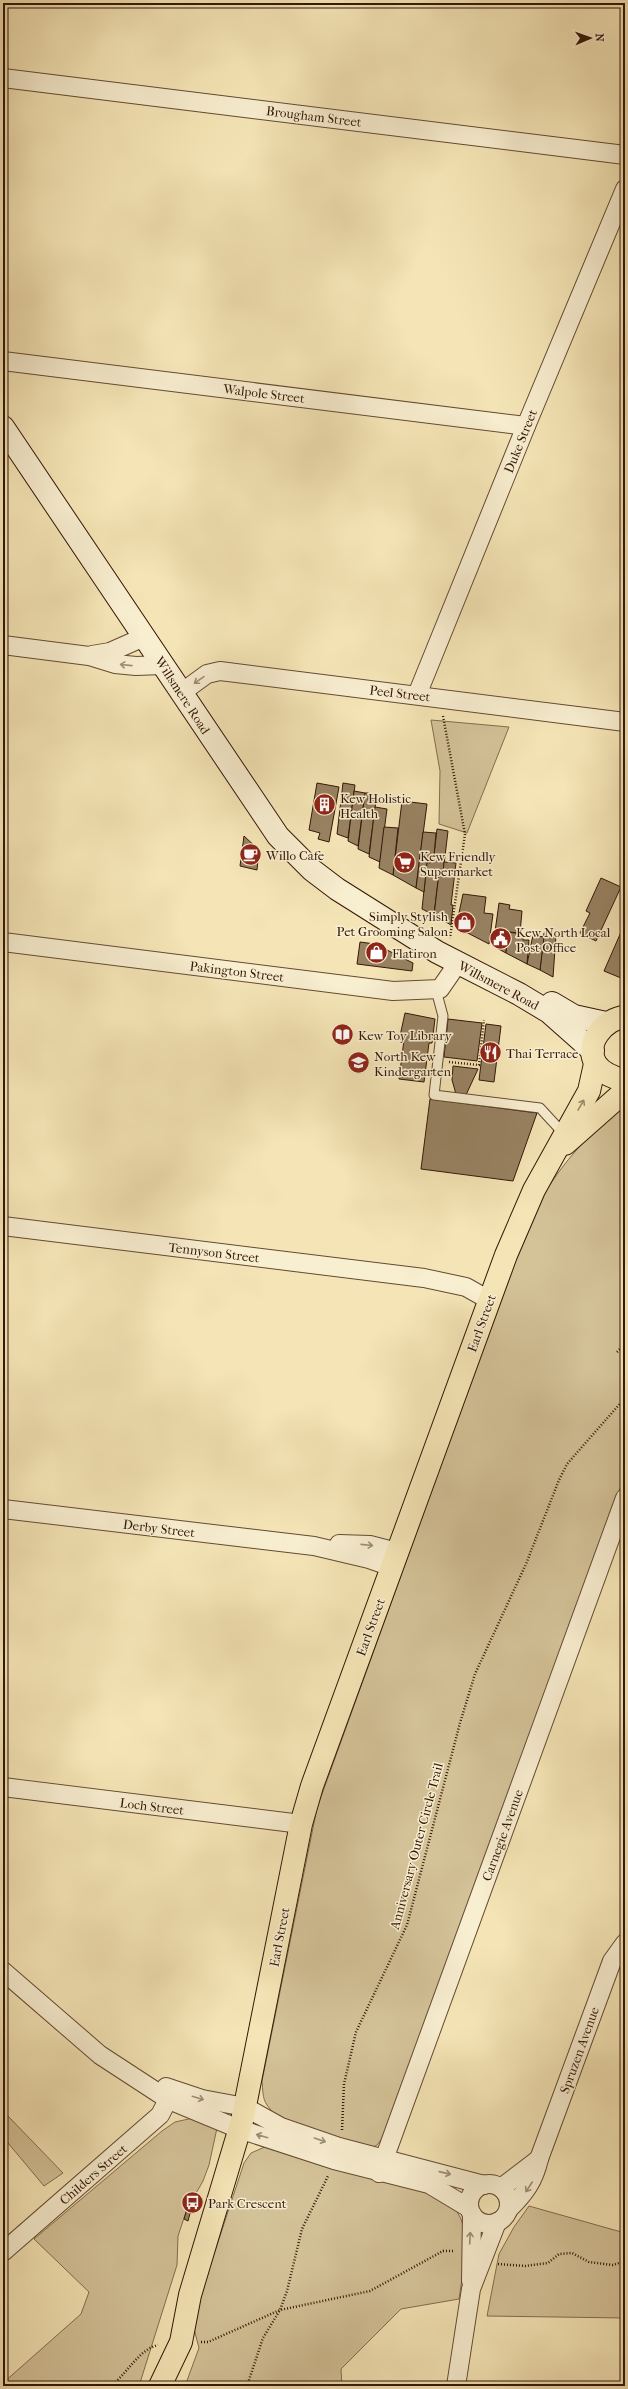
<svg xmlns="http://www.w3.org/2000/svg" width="628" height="2389" viewBox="0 0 628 2389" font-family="'IM FELL French Canon',serif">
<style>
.green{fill:#d4c298;stroke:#846c4f}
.building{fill:#988262;stroke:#331606}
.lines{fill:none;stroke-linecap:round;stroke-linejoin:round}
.lane-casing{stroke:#644a32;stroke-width:11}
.street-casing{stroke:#644a32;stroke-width:20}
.secondary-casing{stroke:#331606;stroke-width:24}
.primary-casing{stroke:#331606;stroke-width:24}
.path{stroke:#331606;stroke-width:2.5;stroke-dasharray:1 2;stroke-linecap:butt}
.lane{stroke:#f8eed0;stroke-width:9}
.street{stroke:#f8eed0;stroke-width:18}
.secondary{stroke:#f8eed0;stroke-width:22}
.primary{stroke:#f5e5b6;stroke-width:22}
.oneway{stroke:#9f8d75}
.oneway2{stroke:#9e8867}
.labels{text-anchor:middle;stroke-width:3;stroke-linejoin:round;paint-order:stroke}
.street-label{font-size:13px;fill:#331606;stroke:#f8eed0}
.poi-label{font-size:13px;fill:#331606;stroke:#f8eed0;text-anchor:start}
</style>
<rect width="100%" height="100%" fill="#f5e5b6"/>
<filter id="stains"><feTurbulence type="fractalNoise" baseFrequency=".005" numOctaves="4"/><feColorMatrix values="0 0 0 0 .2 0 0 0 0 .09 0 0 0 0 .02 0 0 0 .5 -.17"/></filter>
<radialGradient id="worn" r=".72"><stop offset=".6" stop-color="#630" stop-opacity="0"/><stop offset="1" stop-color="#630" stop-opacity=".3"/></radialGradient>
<g class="green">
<polygon points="431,720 509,727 467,833 439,824 440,771"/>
<path d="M625 1102V1475L383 2137 377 2145 371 2148C345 2141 282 2129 267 2105 262 2098 263 2089 262 2081L317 1808 507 1282C516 1259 524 1235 534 1213 555 1169 589 1134 625 1102Z"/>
<polygon points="7,2115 63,2173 44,2186 3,2137 3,2120"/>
<polygon points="193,2118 217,2128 209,2165 203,2181 187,2209 178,2236 177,2265 139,2386 3,2386 3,2383 81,2314 89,2292 34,2239 162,2131 175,2122"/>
<polygon points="267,2146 431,2191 455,2208 461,2219 465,2232 465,2259 459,2299 401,2309 341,2369 342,2386 185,2386 199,2348 192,2321 244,2163 251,2153"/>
<polygon points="529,2206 625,2233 625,2318 487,2316 499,2254 514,2227"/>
</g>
<g class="building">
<polygon points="317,783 339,787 329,842 318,839 320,833 309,830"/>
<polygon points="343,783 355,785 348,838 337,834"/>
<polygon points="354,791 365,793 358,846 348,841"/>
<polygon points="365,793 369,793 368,800 376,801 369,854 358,849"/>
<polygon points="402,801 427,804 416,888 393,875"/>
<polygon points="375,807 387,809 380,862 369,857"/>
<polygon points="384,827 398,828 393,875 379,868"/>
<polygon points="437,829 448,831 443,873 439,873 434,915 422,909 427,862 430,863 434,855"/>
<polygon points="423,832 436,833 434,855 430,863 427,862 424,892 416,888"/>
<polygon points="244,836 259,850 257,870 240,866"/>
<polygon points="444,862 456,863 451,905 453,905 451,925 434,915 439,873 443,873"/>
<polygon points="601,878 621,887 596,941 580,933 590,913 586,911"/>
<polygon points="463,894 486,897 484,913 493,914 489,944 456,927"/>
<polygon points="499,903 510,905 509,909 522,911 520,933 508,932 506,953 493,946"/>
<polygon points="625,923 625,969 621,978 604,971"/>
<polygon points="508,932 523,934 523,940 529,940 527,964 506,953"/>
<polygon points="544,933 556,935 553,977 540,970"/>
<polygon points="533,935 544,937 540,970 527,964"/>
<polygon points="360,942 375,944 413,963 412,971 357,964"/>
<polygon points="405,1013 435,1019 432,1043 429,1043 424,1082 399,1079 404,1040 400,1039 400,1036"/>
<polygon points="448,1019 482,1023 477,1061 444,1057"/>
<polygon points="486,1024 501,1026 494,1082 479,1080"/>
<polygon points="453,1066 478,1069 466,1095 456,1094 452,1080"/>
<polygon points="430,1099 537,1113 513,1181 421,1169"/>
<polygon points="187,2209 191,2210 188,2221 184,2219"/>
</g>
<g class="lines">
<defs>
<polyline id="lane" points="436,990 443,1016 434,1095 540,1108 564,1134"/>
<g id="street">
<polyline points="3,78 625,155"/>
<polyline points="3,361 526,426"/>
<polyline points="3,645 89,656 115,664 136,666 163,665"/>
<polyline points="92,655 110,652 144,637"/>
<polyline points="181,693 207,674 220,671 625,722"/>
<polyline points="417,695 526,426 625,189"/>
<polyline points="3,942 393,991 440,989 458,963"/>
<polyline points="3,1226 424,1278 466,1287 489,1300"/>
<polyline points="3,1509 314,1546 369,1559 392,1567"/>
<polyline points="339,1544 370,1545 397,1552"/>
<polyline points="3,1787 301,1824"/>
<polyline points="3,1971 100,2055 169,2100 239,2129 334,2160 429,2184 469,2208"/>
<polyline points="166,2087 202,2099 245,2107 281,2127 339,2147 484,2185"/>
<polyline points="379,2173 625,1498"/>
<circle cx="489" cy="2204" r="20"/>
<polyline points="501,2188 539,2159"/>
<path d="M509 2209C525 2193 534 2181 539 2159L612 1961 625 1943"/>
<polyline points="3,2252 160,2115 173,2090"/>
<polyline points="471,2281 472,2214"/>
<polyline points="456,2386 471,2289 497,2222"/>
</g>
<g id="secondary">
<polyline points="3,427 278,836 312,870 337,889 437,952 519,994 549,1012 593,1051"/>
<polyline points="552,1003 574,1016 606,1023"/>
</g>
<g id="primary">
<path d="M625 1017C605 1018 583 1044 596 1064 602 1074 615 1078 625 1081"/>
<polyline points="565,1144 625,1091"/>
<polyline points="160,2386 181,2342 190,2295 242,2121 301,1824 312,1786 506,1255 534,1190 589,1091 595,1064"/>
</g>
</defs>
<use href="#lane" class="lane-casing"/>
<use href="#street" class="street-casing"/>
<use href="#secondary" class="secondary-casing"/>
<use href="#primary" class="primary-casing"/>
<g class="path">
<polyline points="443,716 465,834 450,938"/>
<polyline points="449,1062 479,1065 484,1020"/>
<polyline points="617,1352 625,1344"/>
<polyline points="342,2130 344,2084 356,2032 407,1925 460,1723 475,1674 526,1564 559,1480 567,1464 625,1398"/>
<polyline points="498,2264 525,2266 548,2263 559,2254 572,2253 589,2262 613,2265 625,2261"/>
<polyline points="201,2342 208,2342 280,2310 370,2291 443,2251 455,2251"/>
<path d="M111 2386C127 2374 138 2350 158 2345"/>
<polyline points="247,2386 263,2338 280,2310 287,2291 302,2229 328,2176"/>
</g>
<use href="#lane" class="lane"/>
<use href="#street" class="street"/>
<use href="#secondary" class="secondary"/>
<use href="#primary" class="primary"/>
</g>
<defs><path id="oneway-shaft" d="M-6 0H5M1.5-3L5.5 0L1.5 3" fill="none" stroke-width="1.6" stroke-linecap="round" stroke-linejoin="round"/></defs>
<g class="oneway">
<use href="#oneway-shaft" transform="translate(126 665) rotate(-174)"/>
<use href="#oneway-shaft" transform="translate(199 680) rotate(145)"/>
<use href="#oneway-shaft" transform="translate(367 1545) rotate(6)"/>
<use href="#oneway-shaft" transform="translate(198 2098) rotate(17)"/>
<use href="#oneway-shaft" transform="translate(262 2136) rotate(-164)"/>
<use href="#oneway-shaft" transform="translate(320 2140) rotate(19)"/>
<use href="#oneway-shaft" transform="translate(445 2173) rotate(13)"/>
<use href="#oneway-shaft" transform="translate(529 2187) rotate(123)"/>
<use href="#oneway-shaft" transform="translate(470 2238) rotate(-87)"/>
</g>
<use class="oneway2" href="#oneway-shaft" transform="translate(581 1105) rotate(-60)"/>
<defs>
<symbol id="building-disc" viewBox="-11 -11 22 22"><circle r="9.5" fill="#8f2418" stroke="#f8eed0"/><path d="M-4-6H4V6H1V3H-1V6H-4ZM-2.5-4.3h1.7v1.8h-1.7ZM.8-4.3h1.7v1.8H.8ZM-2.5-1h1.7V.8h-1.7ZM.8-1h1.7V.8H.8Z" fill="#fff"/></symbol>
<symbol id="cafe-disc" viewBox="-11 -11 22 22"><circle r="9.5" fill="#8f2418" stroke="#f8eed0"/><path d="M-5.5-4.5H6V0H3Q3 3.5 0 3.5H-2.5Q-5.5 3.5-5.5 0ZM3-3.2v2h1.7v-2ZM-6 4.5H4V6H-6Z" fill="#fff"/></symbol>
<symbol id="supermarket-disc" viewBox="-11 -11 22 22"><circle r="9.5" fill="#8f2418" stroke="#f8eed0"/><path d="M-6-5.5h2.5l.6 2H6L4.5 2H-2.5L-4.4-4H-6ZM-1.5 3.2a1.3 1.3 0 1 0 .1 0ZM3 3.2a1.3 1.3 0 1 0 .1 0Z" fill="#fff"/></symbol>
<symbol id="shop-disc" viewBox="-11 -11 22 22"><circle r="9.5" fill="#8f2418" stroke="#f8eed0"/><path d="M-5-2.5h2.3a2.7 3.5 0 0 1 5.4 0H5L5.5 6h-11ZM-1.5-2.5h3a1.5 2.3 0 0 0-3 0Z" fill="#fff"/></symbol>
<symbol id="civic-disc" viewBox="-11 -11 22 22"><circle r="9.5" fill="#8f2418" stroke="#f8eed0"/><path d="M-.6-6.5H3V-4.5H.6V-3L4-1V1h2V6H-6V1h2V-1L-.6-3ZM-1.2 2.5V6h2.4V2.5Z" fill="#fff"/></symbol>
<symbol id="library-disc" viewBox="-11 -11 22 22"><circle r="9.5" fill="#8f2418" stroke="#f8eed0"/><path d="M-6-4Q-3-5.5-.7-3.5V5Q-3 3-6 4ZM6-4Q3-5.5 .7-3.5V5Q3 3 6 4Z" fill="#fff"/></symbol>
<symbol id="restaurant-disc" viewBox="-11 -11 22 22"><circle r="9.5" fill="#8f2418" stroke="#f8eed0"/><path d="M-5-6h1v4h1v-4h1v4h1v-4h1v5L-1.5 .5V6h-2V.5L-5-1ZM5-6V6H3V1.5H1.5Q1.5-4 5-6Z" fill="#fff"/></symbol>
<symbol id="school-disc" viewBox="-11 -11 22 22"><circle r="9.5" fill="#8f2418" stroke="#f8eed0"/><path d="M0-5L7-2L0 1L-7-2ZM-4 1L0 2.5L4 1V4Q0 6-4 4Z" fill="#fff"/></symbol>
<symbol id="bus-disc" viewBox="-11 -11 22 22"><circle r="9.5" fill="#8f2418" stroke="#f8eed0"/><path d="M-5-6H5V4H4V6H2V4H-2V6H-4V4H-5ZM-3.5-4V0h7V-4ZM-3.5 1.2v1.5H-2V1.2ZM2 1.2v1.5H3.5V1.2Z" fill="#fff"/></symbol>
</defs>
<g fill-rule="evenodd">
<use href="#building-disc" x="312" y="792" width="25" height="25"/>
<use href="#cafe-disc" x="238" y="842" width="25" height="25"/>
<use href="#supermarket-disc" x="392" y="850" width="25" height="25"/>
<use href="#shop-disc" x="452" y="910" width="25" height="25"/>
<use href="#civic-disc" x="488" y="926" width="25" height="25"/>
<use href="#shop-disc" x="364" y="940" width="25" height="25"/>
<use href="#library-disc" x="330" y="1022" width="25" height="25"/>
<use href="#restaurant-disc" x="478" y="1040" width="25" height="25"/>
<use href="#school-disc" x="346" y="1050" width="25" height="25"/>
<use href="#bus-disc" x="180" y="2190" width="25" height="25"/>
</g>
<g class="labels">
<g class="street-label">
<text transform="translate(314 116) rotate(7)" y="5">Brougham Street</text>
<text transform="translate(264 393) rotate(7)" y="5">Walpole Street</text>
<text transform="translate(520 441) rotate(-68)" y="5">Duke Street</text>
<text transform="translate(400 693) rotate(7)" y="5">Peel Street</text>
<text transform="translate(183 695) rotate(57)" y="5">Willsmere Road</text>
<text transform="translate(237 971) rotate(7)" y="5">Pakington Street</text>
<text transform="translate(499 985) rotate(28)" y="5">Willsmere Road</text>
<text transform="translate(214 1252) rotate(7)" y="5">Tennyson Street</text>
<text transform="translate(481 1323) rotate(-70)" y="5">Earl Street</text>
<text transform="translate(159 1528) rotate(7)" y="5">Derby Street</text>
<text transform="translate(370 1627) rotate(-70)" y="5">Earl Street</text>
<text transform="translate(152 1806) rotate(7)" y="5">Loch Street</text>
<text transform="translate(502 1835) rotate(-70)" y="5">Carnegie Avenue</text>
<text transform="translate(416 1846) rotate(-75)" y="5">Anniversary Outer Circle Trail</text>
<text transform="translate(279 1937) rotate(-79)" y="5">Earl Street</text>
<text transform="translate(579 2050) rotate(-70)" y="5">Spruzen Avenue</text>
<text transform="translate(93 2174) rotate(-41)" y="5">Childers Street</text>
</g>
<g class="poi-label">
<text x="340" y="803">Kew Holistic<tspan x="340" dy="15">Health</tspan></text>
<text x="266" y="860">Willo Cafe</text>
<text x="420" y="861">Kew Friendly<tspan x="420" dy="15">Supermarket</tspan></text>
<text x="448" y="921" text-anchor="end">Simply Stylish<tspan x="448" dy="15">Pet Grooming Salon</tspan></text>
<text x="516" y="937">Kew North Local<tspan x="516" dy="15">Post Office</tspan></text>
<text x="392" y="958">Flatiron</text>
<text x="358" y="1040">Kew Toy Library</text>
<text x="506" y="1058">Thai Terrace</text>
<text x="374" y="1061">North Kew<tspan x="374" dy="15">Kindergarten</tspan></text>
<text x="208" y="2208">Park Crescent</text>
</g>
</g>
<rect width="628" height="2389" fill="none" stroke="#f5e5b6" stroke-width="16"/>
<rect x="4" y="4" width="620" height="2381" fill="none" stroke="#331606" stroke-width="2"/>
<rect x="8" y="8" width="612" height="2373" fill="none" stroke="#331606"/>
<g transform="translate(590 38) rotate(88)" stroke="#f8eed0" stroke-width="3" paint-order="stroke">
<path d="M0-3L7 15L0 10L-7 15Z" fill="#331606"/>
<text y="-6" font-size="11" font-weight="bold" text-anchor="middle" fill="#331606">N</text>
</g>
<rect width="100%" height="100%" filter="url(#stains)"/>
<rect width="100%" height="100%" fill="url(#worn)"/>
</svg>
